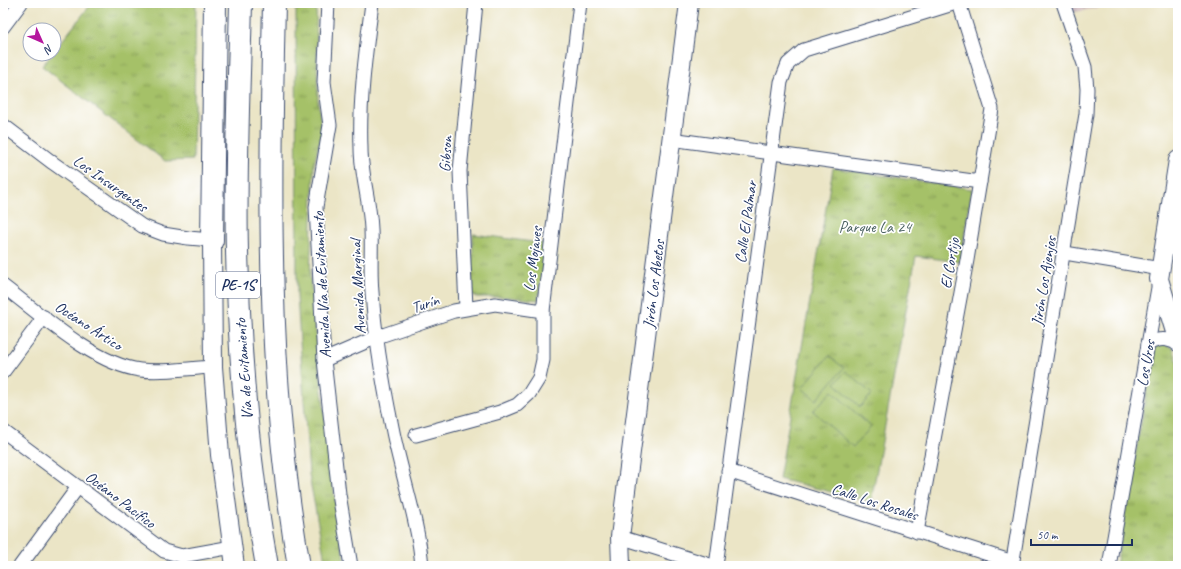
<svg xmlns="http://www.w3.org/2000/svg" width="1181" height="569" viewBox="0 0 1181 569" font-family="Caveat,sans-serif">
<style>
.industrial{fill:url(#industrial-grid)}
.grass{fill:url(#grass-tufts);stroke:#607863}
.garden{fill:#a5c168;stroke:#607863}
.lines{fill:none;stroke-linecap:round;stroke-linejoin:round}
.street-casing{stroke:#3a4a6e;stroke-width:15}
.secondary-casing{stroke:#3a4a6e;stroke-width:20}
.highway-casing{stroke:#3a4a6e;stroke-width:24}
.street{stroke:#fff;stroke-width:13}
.secondary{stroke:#fff;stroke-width:18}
.highway{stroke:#fff;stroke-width:22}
.labels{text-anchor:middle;stroke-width:3.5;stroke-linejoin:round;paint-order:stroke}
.shield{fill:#fff;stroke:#5f6d8e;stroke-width:1}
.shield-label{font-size:15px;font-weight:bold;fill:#1b2f5e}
.street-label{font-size:16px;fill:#1b2f5e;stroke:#fff}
.park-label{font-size:16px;fill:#4b6262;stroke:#fff}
</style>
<defs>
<pattern id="industrial-grid" width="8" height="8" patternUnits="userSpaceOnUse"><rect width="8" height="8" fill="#d2bec2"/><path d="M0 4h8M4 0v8" fill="none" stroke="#aa9ba1"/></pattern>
<pattern id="grass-tufts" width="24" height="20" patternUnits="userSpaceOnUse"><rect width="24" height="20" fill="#a5c168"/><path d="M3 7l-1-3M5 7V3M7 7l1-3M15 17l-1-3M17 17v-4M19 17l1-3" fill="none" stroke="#869d59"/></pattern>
</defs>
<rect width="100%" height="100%" fill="#fff"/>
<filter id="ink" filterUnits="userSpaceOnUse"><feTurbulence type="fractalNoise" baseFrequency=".025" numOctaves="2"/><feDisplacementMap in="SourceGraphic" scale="8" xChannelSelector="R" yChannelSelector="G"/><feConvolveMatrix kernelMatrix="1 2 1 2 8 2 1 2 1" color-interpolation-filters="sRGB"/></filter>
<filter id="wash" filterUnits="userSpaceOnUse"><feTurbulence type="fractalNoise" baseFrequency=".012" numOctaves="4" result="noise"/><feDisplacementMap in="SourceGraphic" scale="16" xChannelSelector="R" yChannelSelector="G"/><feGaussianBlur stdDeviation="0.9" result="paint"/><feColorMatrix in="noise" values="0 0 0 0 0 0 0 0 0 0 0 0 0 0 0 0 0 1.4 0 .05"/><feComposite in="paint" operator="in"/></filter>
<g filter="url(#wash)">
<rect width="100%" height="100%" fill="#ebe5c6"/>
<polygon class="industrial" points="1068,3 1125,3 1070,13"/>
<g class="grass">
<polygon points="92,3 196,3 193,160 165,161 42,66 52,54 54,54 54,51"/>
<polygon points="296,3 316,3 318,102 322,133 314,164 310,278 330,464 345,566 326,566 309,475 297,296"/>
<polygon points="833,168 972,189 960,262 916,256 871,502 779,479"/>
<polygon points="473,234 548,244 538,300 507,297 476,297 472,294"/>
<polygon points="1163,344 1173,348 1178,363 1178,566 1116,566 1154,349 1157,346"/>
</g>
<g class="garden">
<polygon points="829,356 844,368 816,400 802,388"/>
<polygon points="846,371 872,394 860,407 835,383"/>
<polygon points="832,391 871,427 853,447 813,411"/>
</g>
</g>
<g filter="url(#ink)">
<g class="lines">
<defs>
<g id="street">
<polyline points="328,3 324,82 330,125 316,207 324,360 339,494 351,566"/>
<path d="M372 3C366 51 359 100 361 148 361 175 370 201 371 229 372 250 370 271 372 292 375 337 383 383 392 427 401 474 418 519 422 566"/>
<polyline points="3,27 21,3"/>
<polyline points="3,125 53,163 142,226 163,234 188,238 212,240"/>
<polyline points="671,139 980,182"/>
<polyline points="1065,253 1161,269"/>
<path d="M3 286C40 314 94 364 140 370 163 373 189 368 213 367"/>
<polyline points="466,308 460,171 476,3"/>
<path d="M1148 344C1159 338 1167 338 1178 344"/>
<polyline points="324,360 377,337 454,311 495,304 543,311"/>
<polyline points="3,372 44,317"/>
<polyline points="3,431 164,551 182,556 232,547"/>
<polyline points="416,435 500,412 517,405 529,394 539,378 543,360 543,311 580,3"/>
<polyline points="728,471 1013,562"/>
<polyline points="917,532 967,260 992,109 959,3"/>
<polyline points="620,537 713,566"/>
<polyline points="20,566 78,487"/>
<polyline points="716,566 781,82 788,64 804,50 956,3"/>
<polyline points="1012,566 1086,114 1087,89 1085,67 1063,3"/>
<polyline points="1109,566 1159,282"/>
</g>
<g id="secondary">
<polyline points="1178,160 1159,279 1178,342"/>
<polyline points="212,240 213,367 220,455 235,566"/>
<polyline points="621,566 620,537 689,3"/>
</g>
<g id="highway">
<path d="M241 3C239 85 235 168 237 251 239 356 248 462 267 566"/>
<path d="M274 3C270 191 266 380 299 566"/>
<polyline points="212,240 215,3"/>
</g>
</defs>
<use href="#street" class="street-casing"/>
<use href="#secondary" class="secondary-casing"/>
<use href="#highway" class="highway-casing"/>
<use href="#street" class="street"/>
<use href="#secondary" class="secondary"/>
<use href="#highway" class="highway"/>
</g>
</g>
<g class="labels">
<rect class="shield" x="216" y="272" width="44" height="26" rx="3"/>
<g class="shield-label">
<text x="238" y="290">PE-1S</text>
</g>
<g class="street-label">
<text transform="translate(445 154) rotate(-86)" y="6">Gibson</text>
<text transform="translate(111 183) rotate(35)" y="6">Los Insurgentes</text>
<text transform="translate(745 222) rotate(-82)" y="6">Calle El Palmar</text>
<text transform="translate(532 259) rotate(-83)" y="6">Los Mojaves</text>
<text transform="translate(949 263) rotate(-80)" y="6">El Cortijo</text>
<text transform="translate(1043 281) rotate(-81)" y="6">Jirón Los Ajenjos</text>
<text transform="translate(653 284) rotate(-83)" y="6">Jirón Los Abetos</text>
<text transform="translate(321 285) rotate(-93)" y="6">Avenida Vía de Evitamiento</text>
<text transform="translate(357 287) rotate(-93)" y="6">Avenida Marginal</text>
<text transform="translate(425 303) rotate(-19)" y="6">Turín</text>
<text transform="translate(89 325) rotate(33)" y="6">Océano Ártico</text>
<text transform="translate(1145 363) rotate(-80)" y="6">Los Uros</text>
<text transform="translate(243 369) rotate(-94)" y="6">Vía de Evitamiento</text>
<text transform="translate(121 499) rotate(37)" y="6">Océano Pacífico</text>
<text transform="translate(875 501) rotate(18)" y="6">Calle Los Rosales</text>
</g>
<g class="park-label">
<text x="875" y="232">Parque La 24</text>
</g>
</g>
<rect width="1181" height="569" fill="none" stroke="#fff" stroke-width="16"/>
<g transform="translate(42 42) rotate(135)"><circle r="19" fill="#ffffff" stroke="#a4acbf"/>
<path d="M0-3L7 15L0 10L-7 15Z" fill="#b5179e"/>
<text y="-6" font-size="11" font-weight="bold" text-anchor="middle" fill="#1b2f5e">N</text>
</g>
<path d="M1031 539v6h101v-6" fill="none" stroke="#1b2f5e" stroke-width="2"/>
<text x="1037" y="539" font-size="12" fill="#1b2f5e" stroke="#ffffff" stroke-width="3" paint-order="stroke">50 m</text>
</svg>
